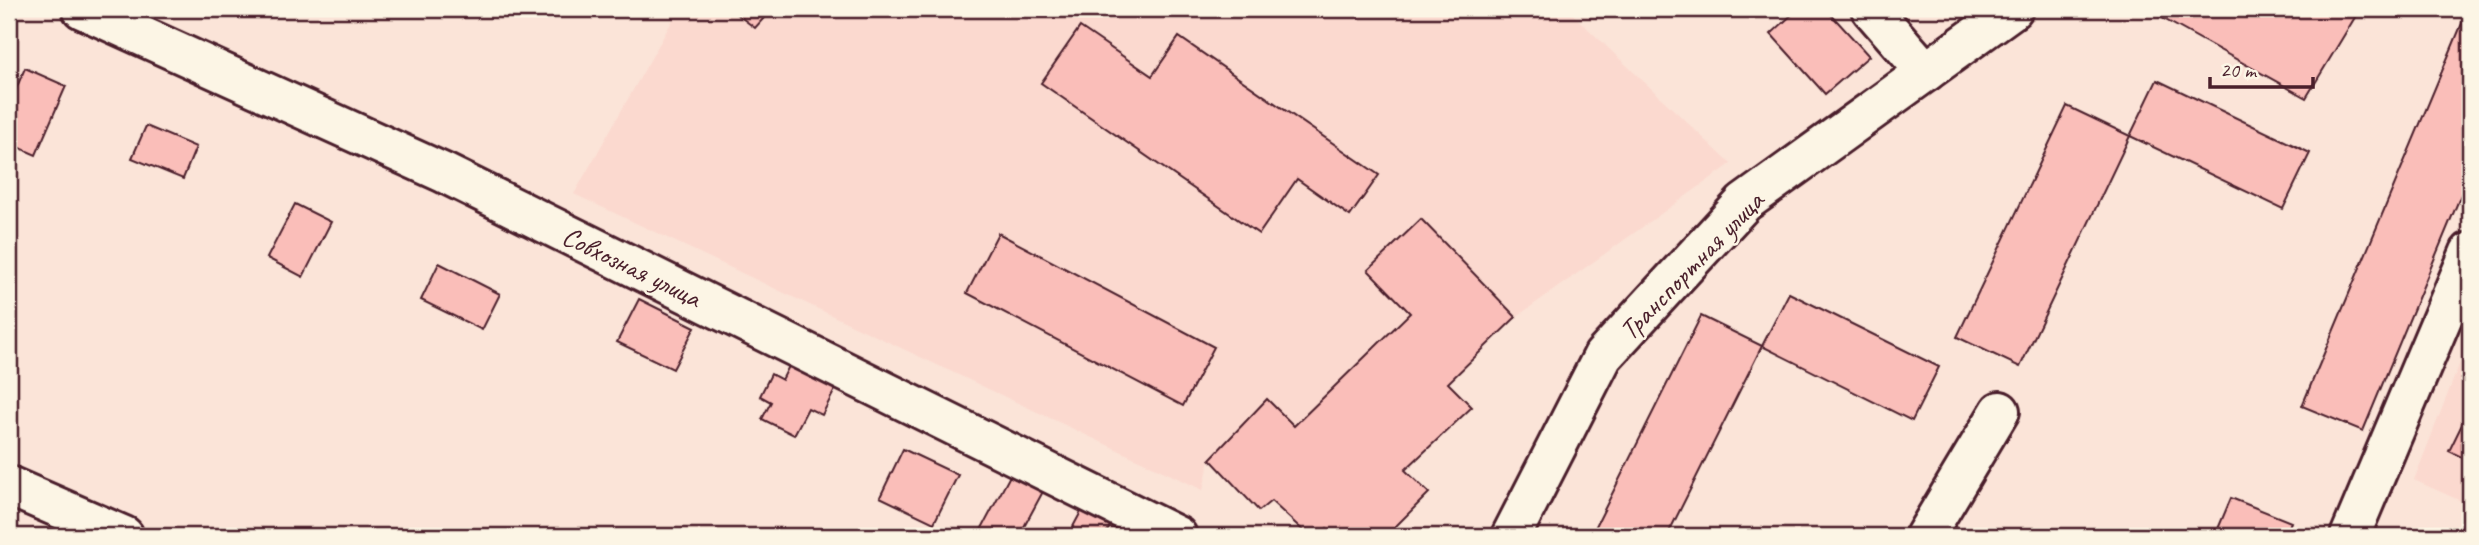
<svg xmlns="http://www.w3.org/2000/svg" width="2479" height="545" viewBox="0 0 2479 545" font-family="Caveat,sans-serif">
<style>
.built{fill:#fbd9cf}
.building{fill:#fabeb9;stroke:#4a1f2b;stroke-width:2}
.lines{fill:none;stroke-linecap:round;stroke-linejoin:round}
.minor-casing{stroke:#4a1f2b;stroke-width:44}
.minor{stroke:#fcf5e5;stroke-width:38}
.labels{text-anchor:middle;stroke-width:5;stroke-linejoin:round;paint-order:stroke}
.street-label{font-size:28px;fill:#4a1f2b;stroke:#fcf5e5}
</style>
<rect width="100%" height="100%" fill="#fbe4d8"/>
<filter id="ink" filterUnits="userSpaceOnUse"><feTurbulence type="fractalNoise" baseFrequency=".0143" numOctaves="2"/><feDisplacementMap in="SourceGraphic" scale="14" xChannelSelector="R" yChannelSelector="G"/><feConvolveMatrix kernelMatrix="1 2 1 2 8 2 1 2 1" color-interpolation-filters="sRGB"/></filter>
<g filter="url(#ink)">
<g class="built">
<polygon points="679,9 1567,9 1731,164 1516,317 1420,219 1368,270 1410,313 1294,426 1210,459 1203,490 574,194"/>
<polygon points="2470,337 2470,505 2414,480"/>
</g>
<g class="building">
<polygon points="730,9 772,9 755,28"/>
<polygon points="1798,9 1826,9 1869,56 1825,94 1771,34"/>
<polygon points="2156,9 2360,9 2306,98 2153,13"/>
<polygon points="2468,9 2470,9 2470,173 2363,431 2302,406"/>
<polygon points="1080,27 1152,76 1179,37 1379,175 1350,216 1297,179 1259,234 1041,83"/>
<polygon points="25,68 66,86 36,155 9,143 9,105"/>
<polygon points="2157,80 2310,153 2283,209 2130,136"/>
<polygon points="2067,106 2130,136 2020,367 1957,337"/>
<polygon points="146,126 196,147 183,179 132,158"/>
<polygon points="295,204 331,222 303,277 267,258"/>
<polygon points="1421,219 1516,317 1448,383 1472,407 1405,470 1429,493 1386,536 1335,536 1327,528 1318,536 1309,536 1271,501 1259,511 1210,459 1267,399 1294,426 1410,313 1368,270"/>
<polygon points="998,233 1214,347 1183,406 967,293"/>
<polygon points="439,263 500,294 482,330 421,300"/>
<polygon points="1789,293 1939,367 1912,421 1762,346"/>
<polygon points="639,299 695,327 673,369 617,342"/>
<polygon points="1701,316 1762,346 1667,536 1591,536"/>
<polygon points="792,360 838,384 822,415 808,408 794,435 762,419 771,402 760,396 771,374 782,380"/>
<polygon points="2470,408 2470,461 2449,451"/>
<polygon points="903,449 958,475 934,523 880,497"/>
<polygon points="1014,468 1046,486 1019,536 994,536 981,530"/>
<polygon points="2231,498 2291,522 2285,536 2215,536"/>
<polygon points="1083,508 1112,522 1105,536 1068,536"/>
</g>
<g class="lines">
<defs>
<g id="minor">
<polyline points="82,9 444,173 1177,536"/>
<polyline points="1871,9 1926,72"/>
<polyline points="9,486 124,536"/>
<polyline points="1511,536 1603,356 1744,203 2013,9"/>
<polyline points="1925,536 2000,411"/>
<polyline points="2350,536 2470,252"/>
</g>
</defs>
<use href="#minor" class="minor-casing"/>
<use href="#minor" class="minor"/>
</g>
</g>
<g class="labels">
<g class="street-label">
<text transform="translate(1691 265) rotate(-46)" y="10">Транспортная улица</text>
<text transform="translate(632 266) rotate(26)" y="10">Совхозная улица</text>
</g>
</g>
<rect width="2479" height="545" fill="none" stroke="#fcf5e5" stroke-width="35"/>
<rect x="18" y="18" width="2444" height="510" fill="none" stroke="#4a1f2b" stroke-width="2.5" filter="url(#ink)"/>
<path d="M2210 77v10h103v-10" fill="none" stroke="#4a1f2b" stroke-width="3.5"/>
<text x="2220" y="77" font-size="21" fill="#4a1f2b" stroke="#fcf5e5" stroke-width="5" paint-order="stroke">20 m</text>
</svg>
